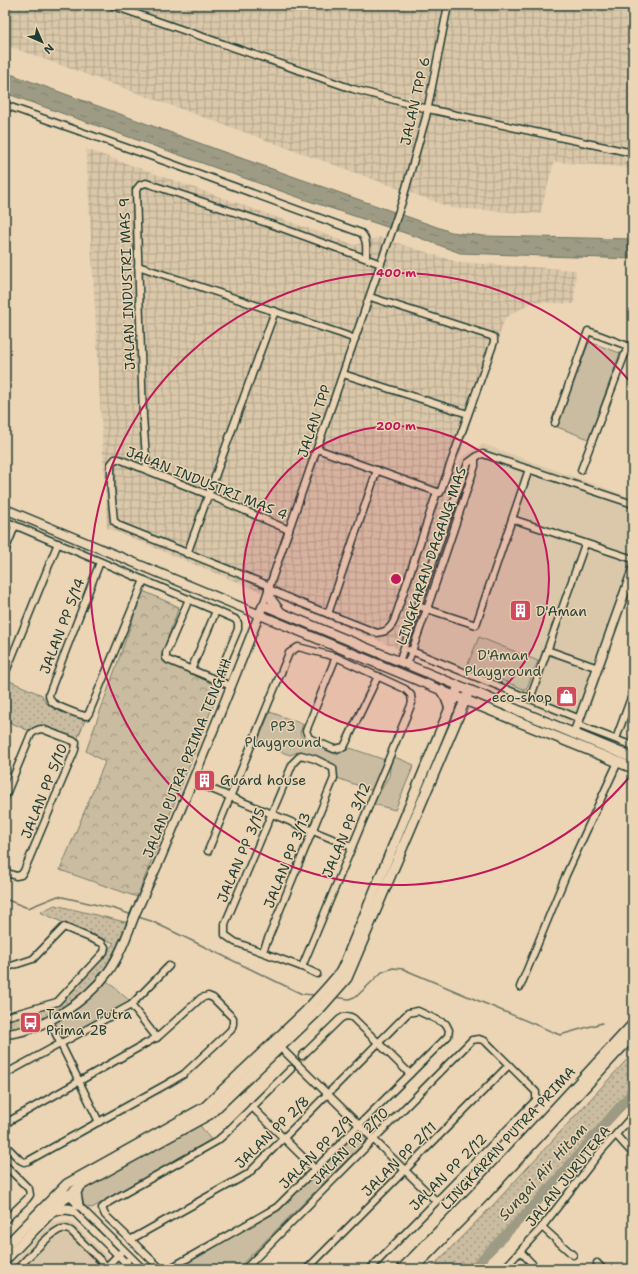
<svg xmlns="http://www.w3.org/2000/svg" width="638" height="1274" viewBox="0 0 638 1274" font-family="'Shantell Sans',sans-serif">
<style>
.built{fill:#dbc8aa}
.industrial{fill:url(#industrial-grid)}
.grass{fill:url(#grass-dots);stroke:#747c6a}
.forest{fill:url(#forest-crowns);stroke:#747c6a}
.park{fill:#cabca0;stroke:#747c6a}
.water{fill:url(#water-ripples);stroke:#6b7564}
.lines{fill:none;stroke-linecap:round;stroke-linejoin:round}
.stream{stroke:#6b7564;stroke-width:1.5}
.river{stroke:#9d9b84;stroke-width:9}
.minor-casing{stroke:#1f3d34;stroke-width:9}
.tertiary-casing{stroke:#1f3d34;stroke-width:11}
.secondary-casing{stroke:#1f3d34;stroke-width:12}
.minor{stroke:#ecd5b5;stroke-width:6}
.tertiary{stroke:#ecd5b5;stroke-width:8}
.secondary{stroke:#ecd5b5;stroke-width:9}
.ring{fill:none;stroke:#c2185b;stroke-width:2}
.labels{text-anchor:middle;stroke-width:3;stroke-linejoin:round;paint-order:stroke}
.street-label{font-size:14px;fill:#1f3d34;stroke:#ecd5b5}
.poi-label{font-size:14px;fill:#1f3d34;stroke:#ecd5b5;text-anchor:start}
.park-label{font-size:14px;fill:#304a3f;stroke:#ecd5b5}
.water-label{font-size:15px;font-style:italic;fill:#324b40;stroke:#ecd5b5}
.centre{fill:#c2185b;stroke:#ecd5b5;stroke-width:2}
.ring-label{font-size:12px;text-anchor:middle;font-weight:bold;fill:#c2185b;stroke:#ecd5b5;stroke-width:3;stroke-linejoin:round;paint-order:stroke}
</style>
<defs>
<pattern id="industrial-grid" width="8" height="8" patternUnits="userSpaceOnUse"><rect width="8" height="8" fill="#dbc8aa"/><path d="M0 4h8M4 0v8" fill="none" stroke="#b1a48b"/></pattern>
<pattern id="grass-dots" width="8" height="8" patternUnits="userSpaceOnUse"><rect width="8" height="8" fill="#cabca0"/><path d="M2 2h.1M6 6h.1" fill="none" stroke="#a39a83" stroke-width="1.8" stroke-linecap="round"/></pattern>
<pattern id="forest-crowns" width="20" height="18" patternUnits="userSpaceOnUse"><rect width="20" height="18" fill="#cabca0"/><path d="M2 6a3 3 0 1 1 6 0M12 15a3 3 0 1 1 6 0" fill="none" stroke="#a39a83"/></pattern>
<pattern id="water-ripples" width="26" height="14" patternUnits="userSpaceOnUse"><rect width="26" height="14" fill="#9d9b84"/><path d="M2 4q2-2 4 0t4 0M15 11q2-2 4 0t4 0" fill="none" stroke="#7f806d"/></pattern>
</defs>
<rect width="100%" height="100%" fill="#ecd5b5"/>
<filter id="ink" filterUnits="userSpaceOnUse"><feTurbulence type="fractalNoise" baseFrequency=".025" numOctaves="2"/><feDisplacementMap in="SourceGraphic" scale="8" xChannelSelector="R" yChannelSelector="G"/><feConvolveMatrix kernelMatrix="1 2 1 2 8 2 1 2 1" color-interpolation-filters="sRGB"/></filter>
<g filter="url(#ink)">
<g class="built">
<polygon points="483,444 633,498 633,585 583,729 396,648 460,459"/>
<polygon points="71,1221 119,1269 7,1269 52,1222"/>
</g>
<g class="industrial">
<polygon points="5,5 633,5 633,168 554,162 540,214 452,208 5,45"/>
<polygon points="86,149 355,245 379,237 457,262 576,270 574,304 533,302 505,318 396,648 107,528"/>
</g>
<g class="grass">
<polygon points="5,679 42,695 46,703 85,720 77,740 45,726 27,730 5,720"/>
<polygon points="55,905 129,923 99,980 69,1006 40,1022 15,1031 5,1031 5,1020 59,1005 114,943 64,923 40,912"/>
<polygon points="633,1053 633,1099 517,1225 473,1269 430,1269 494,1204"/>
</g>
<polygon class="forest" points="143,591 179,607 161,657 220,688 137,897 60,870 105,762 86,751"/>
<g class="park">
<polygon points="589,342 620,353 589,439 557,427"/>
<polygon points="479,637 538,661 526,690 467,666"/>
<polygon points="270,712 303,724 300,733 304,741 337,755 350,748 388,761 373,791 337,778 334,767 298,752 290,755 257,743"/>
<polygon points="392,756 414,765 395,810 373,804 389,776"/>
<path d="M107 981 131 1002 62 1041 53 1023C74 1013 92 998 107 981Z"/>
<polygon points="199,1124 211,1140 92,1208 82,1206 80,1190"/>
<polygon points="358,1130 367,1140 237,1269 174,1269 276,1212"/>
</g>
<polygon class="water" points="5,72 221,151 451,232 484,236 633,239 633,259 460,253 420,238 306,200 5,93"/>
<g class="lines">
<g class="stream">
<polyline points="5,899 28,908 58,896 115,909 132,915"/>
<polyline points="138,917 151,921 302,994 315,995"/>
<polyline points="334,997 349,999 357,996 382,972 393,968 403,969 560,1035 602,1023"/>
</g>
<polyline class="river" points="472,1269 538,1201 633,1091"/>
<defs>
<g id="minor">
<polyline points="111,5 353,89 428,109 633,153"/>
<path d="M5 105 167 162 361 233C368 239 366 250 366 258"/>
<polyline points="138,266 342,334 355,339"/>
<polyline points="343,374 468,414"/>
<polyline points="555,423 588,331 633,348"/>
<polyline points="317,449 440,493 494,342 494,338 491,336 370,297"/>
<polyline points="147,470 143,417 136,190 140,185 146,183 276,226 381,264"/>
<polyline points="581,470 628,346"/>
<polyline points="512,519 633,559"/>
<polyline points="5,521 235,619 238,623 238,629 222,667 218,681"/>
<polyline points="5,551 15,526"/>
<polyline points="187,554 275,311"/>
<path d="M100 562 49 694C49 697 49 699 52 702 56 706 81 716 87 716L89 713 144 580"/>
<polyline points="270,586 120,526 114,521 111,489 111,464 115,459 119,459 209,495 289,530"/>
<path d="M269 589 298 602 377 633C386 632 390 629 394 621L437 492"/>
<polyline points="189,599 166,653 166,658 168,660 231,686"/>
<polyline points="263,605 402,202 426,117 448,5"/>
<polyline points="418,606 476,625 529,469"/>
<polyline points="328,614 377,470"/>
<polyline points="409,650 580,719"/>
<polyline points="547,650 598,668"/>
<polyline points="336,657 306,731 309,738 334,749 344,747 378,676"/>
<polyline points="399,662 446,523 468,463 479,455 483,454 633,504"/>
<polyline points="407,665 427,609 475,466 475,458"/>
<polyline points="191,670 216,611"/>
<polyline points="5,674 58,543"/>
<polyline points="530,699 585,544"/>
<polyline points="578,725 633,746"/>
<polyline points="616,739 633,692"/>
<polyline points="192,781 352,847"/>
<path d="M5 797 31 734C35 731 37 729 42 729L76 742 75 750 24 871 21 875 16 876 5 872"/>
<polyline points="208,851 289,653 298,647 336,657 405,689 411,695 412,703 302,967"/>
<polyline points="263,951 334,778 333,768 315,759 301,755 293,763 225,924 225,935 235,942 302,967 317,974"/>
<polyline points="5,968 33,959 64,927 102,943 105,947 104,952 57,1002 5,1017"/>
<polyline points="520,987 566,875 618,762"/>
<polyline points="131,1005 157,1038"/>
<polyline points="49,1020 99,1122"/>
<polyline points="278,1045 436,1201"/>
<path d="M302 1056 340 1019C344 1016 348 1015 353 1018L410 1074"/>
<polyline points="5,1074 131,1005 169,966"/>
<polyline points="252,1107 315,1169"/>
<polyline points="5,1125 11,1120 159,1036 201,998 208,996 213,998 233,1018 233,1024 231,1030 184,1074 167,1084 28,1161 24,1162 20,1160 5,1145"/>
<polyline points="616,1135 633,1154"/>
<polyline points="5,1165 29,1189 30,1195 27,1199 5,1220"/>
<polyline points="66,1193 143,1269"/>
<polyline points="70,1208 132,1269"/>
<polyline points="542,1227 573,1255"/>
<polyline points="130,1240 248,1174 408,1013 418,1011 446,1024 449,1030 448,1036 277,1207 169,1269"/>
<polyline points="521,1252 537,1269"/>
<polyline points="597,1263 603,1269"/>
<path d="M17 1269C26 1260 51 1231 62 1229 66 1228 68 1230 71 1231L109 1269"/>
<polyline points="104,1269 120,1253"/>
<polyline points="119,1269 127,1261"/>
<polyline points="161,1269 105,1215 102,1208 109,1202 217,1141 225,1134 291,1069"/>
<polyline points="245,1269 472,1040 479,1039 485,1041 536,1092 536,1100 370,1269"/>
<polyline points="307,1269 509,1065"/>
<polyline points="504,1269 542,1227 602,1150 633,1115"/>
</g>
<g id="tertiary">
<polyline points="5,509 455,696"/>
<polyline points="269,589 271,599 280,611"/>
<polyline points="574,734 633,569"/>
<path d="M5 1034C41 1032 87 1001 108 972 121 954 128 932 136 912 144 894 153 875 161 857 196 773 230 690 263 605L459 686"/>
</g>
<g id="secondary">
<polyline points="441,690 446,698 450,709"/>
<polyline points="460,698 633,768"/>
<polyline points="78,1205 76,1193 78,1188"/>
<polyline points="54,1210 67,1209 72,1210"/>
<polyline points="5,1247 67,1184 205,1107 305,1012 326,989 340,973 344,965 459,686 633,758"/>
<polyline points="5,1260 62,1201 83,1184 210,1114 317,1012 347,978 469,691"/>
<polyline points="402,1269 487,1182 633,1024"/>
<polyline points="413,1269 486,1194 633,1035"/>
</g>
</defs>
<use href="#minor" class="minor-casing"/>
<use href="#tertiary" class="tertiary-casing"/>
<use href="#secondary" class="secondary-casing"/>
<use href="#minor" class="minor"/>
<use href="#tertiary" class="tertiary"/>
<use href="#secondary" class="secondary"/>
</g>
</g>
<circle cx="396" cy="579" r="153" fill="#c2185b" fill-opacity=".12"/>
<g class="ring">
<circle cx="396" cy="579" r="153"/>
<path d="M632 774A306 306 0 1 1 632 384"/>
</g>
<defs>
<symbol id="building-square" viewBox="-11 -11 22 22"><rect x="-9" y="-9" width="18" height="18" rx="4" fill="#d1495b" stroke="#ecd5b5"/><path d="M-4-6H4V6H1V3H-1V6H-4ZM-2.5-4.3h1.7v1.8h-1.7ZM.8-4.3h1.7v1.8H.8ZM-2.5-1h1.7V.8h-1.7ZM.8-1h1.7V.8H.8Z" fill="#fff"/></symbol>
<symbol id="shop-square" viewBox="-11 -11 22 22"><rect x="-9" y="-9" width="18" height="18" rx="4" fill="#d1495b" stroke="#ecd5b5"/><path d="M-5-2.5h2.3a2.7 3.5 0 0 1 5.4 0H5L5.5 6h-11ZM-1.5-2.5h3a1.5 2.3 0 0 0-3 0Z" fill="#fff"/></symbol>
<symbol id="bus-square" viewBox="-11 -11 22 22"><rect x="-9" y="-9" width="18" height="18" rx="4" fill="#d1495b" stroke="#ecd5b5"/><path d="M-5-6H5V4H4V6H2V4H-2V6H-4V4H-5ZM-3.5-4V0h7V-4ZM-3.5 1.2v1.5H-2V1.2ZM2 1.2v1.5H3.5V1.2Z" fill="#fff"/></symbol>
</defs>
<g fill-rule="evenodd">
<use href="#building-square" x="508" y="598" width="25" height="25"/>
<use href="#shop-square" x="554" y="684" width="25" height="25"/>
<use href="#building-square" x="192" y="768" width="25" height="25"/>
<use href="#bus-square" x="18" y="1010" width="25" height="25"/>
</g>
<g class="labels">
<g class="street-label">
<text transform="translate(415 101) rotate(-77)" y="5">JALAN TPP 6</text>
<text transform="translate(127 284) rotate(-92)" y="5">JALAN INDUSTRI MAS 9</text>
<text transform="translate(314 421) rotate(-71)" y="5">JALAN TPP</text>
<text transform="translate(207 483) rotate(22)" y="5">JALAN INDUSTRI MAS 4</text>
<text transform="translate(431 556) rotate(-71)" y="5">LINGKARAN DAGANG MAS</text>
<text transform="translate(62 626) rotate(-69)" y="5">JALAN PP 5/14</text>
<text transform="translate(187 758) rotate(-68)" y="5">JALAN PUTRA PRIMA TENGAH</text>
<text transform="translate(44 791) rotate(-68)" y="5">JALAN PP 5/10</text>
<text transform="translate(346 830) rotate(-67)" y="5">JALAN PP 3/12</text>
<text transform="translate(241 855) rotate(-67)" y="5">JALAN PP 3/15</text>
<text transform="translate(287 860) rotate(-68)" y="5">JALAN PP 3/13</text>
<text transform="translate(272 1132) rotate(-44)" y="5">JALAN PP 2/8</text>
<text transform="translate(508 1138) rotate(-47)" y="5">LINGKARAN PUTRA PRIMA</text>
<text transform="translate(350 1146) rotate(-45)" y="5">JALAN PP 2/10</text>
<text transform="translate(316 1152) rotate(-45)" y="5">JALAN PP 2/9</text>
<text transform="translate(399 1159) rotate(-45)" y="5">JALAN PP 2/11</text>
<text transform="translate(448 1172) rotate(-45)" y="5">JALAN PP 2/12</text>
<text transform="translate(568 1176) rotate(-51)" y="5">JALAN JURUTERA</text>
</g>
<g class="poi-label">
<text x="536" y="616">D'Aman</text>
<text x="552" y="702" text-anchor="end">eco-shop</text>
<text x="220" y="785">Guard house</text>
<text x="46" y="1019">Taman Putra<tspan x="46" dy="16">Prima 2B</tspan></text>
</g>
<g class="park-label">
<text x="503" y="660">D'Aman<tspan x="503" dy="16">Playground</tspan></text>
<text x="283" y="731">PP3<tspan x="283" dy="16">Playground</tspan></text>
</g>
<g class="water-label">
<text transform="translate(543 1172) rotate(-48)" y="5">Sungai Air Hitam</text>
</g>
</g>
<circle cx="396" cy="579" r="6" class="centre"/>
<g class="ring-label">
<text x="396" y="277">400 m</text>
<text x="396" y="430">200 m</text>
</g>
<rect width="638" height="1274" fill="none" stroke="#ecd5b5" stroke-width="20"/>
<rect x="10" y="10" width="618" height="1254" fill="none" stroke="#1f3d34" stroke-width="1.5" filter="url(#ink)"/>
<g transform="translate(42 42) rotate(135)" stroke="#ecd5b5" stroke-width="3" paint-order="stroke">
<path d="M0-3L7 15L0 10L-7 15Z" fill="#1f3d34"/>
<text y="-6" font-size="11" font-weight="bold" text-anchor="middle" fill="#1f3d34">N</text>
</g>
</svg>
